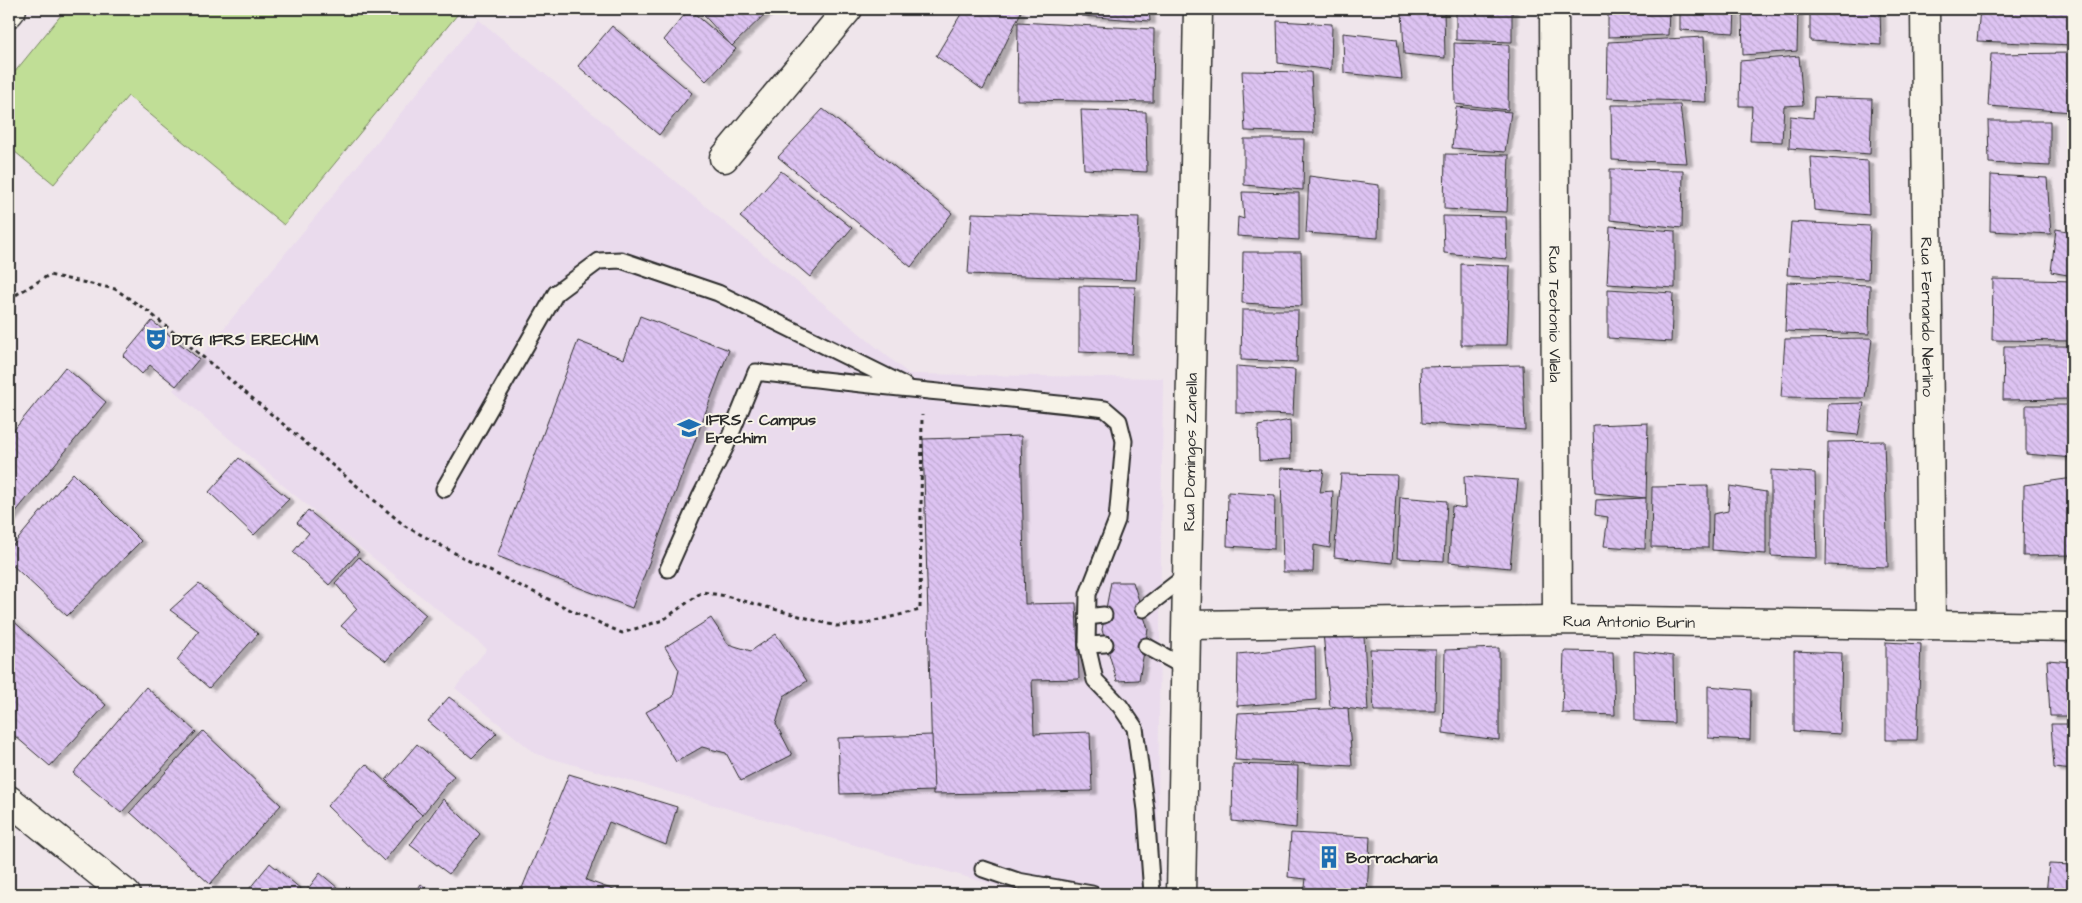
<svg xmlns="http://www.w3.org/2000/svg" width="2082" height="903" viewBox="0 0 2082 903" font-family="'Architects Daughter',sans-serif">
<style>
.built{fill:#eadbed}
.pitch{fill:#c0de96;stroke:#768460}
.building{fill:url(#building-back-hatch);stroke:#2b2b2b;filter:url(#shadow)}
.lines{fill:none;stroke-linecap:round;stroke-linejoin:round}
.service-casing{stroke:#2b2b2b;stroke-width:19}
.minor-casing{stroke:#2b2b2b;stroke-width:31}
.tertiary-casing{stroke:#2b2b2b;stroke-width:31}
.secondary-casing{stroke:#2b2b2b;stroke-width:31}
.path{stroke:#2b2b2b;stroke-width:3;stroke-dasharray:4 4;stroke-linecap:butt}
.service{stroke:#f7f3e8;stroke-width:15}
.minor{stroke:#f7f3e8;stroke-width:28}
.tertiary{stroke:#f7f3e8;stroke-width:28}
.secondary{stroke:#f7f3e8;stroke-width:28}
.labels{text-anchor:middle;stroke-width:4;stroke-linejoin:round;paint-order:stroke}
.street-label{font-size:16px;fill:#2b2b2b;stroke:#f7f3e8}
.poi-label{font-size:16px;font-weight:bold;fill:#2b2b2b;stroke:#f7f3e8;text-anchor:start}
</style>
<defs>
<pattern id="building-back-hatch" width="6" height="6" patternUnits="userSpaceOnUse" patternTransform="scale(1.25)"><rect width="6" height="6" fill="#ddc3f2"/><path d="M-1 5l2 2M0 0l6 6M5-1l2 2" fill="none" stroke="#bea8d0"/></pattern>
<filter id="shadow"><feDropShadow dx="5.5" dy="3" stdDeviation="1" flood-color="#0004"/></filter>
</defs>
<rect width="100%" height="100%" fill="#efe5eb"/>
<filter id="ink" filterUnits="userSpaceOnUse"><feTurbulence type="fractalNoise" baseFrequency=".02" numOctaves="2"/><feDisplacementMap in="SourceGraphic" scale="10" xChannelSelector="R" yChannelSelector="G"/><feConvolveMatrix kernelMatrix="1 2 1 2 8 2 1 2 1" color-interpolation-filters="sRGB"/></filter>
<g filter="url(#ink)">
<polygon class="built" points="478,19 909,374 1163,378 1157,894 1026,894 536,754 455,688 487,649 292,493 173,390"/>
<polygon class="pitch" points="66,9 462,9 284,225 128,96 54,184 9,147 9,79"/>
<g class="building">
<polygon points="689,9 736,49 706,81 664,40"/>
<polygon points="698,9 770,9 732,46"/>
<polygon points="964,9 1017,9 1021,12 983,90 936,56"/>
<polygon points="1082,9 1149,9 1150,21 1082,16"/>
<polygon points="1402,9 1444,9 1445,58 1404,54"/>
<polygon points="1456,9 1512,9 1512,42 1456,40"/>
<polygon points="1608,9 1669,9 1668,35 1608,37"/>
<polygon points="1680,9 1735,9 1734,33 1680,30"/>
<polygon points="1742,9 1798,9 1797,51 1743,55"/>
<polygon points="1810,9 1880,9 1881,45 1810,41"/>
<polygon points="1980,9 2073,9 2073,45 1977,41"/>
<polygon points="1277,21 1332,24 1331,70 1278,63"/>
<polygon points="1018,22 1154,29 1153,102 1017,100"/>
<polygon points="612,26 692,93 659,135 578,66"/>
<polygon points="1343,33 1397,39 1402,79 1344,73"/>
<polygon points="1704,37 1706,102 1607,98 1608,42"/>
<polygon points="1454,43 1509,45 1508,110 1455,104"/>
<polygon points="2073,53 2073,112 1988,106 1991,54"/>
<polygon points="1799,56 1803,105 1784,106 1782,142 1750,141 1752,106 1739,106 1740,61"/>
<polygon points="1242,71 1311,72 1314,133 1245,131"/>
<polygon points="1814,97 1872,99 1870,154 1789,148 1790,116 1813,118"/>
<polygon points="1611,105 1680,105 1687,163 1612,160"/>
<polygon points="1456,107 1511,112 1505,152 1452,148"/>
<polygon points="823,109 952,213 911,267 778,157"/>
<polygon points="1081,110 1146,112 1147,172 1084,169"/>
<polygon points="1988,121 2050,121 2050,166 1989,163"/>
<polygon points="1244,139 1304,139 1303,190 1244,185"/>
<polygon points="1445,154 1509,155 1507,212 1444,209"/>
<polygon points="1811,157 1868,161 1869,215 1814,210"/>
<polygon points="1610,169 1683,170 1682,228 1610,220"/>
<polygon points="781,171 852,228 810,277 740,217"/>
<polygon points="1991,175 2047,178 2051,234 1990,231"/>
<polygon points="1309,176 1379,185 1378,238 1306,233"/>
<polygon points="1242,192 1299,193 1299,240 1237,236 1238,217 1244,219"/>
<polygon points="972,213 1139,218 1136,280 968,274"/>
<polygon points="1443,216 1506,217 1507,259 1444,253"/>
<polygon points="1791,222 1870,226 1868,279 1787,275"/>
<polygon points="1610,226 1675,231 1675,288 1607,284"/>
<polygon points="2056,229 2073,232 2073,276 2051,272"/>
<polygon points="1243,252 1301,252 1302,306 1242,303"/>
<polygon points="1461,264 1510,266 1507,345 1461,345"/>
<polygon points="1993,279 2073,281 2073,341 1992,340"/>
<polygon points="1787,282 1870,285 1869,334 1785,331"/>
<polygon points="1079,286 1135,287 1132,354 1079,352"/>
<polygon points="1608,289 1673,293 1671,342 1608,338"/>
<polygon points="1242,310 1298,310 1297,362 1241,360"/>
<polygon points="640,316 729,350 632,608 497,556 578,341 624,359"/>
<polygon points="152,321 199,359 176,386 150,365 142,374 123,356"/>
<polygon points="1872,338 1865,398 1781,397 1785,339"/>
<polygon points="2004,346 2073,346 2073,399 2003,400"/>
<polygon points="1523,365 1525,430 1422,423 1420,367"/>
<polygon points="1236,366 1295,370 1293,415 1236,413"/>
<polygon points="65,367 106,402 9,520 9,436"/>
<polygon points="1864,403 1858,435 1827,432 1828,404"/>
<polygon points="2026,405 2073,405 2073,458 2026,454"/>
<polygon points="1290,420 1291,459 1259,461 1258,426"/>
<polygon points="1648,423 1646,498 1595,493 1593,425"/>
<polygon points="1021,436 1025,604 1076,603 1079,679 1032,680 1034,734 1090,732 1092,791 933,794 923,439"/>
<polygon points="1884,441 1888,567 1826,565 1828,442"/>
<polygon points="239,458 289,499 254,535 209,492"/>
<polygon points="1281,468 1324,470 1320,492 1333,491 1330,548 1314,545 1313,572 1283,572"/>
<polygon points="1771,470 1815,473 1817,558 1771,556"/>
<polygon points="73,473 141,541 67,616 9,562 9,550"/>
<polygon points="1341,474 1397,475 1392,563 1334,557"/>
<polygon points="1464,476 1518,480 1510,568 1449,562 1452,506 1465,508"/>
<polygon points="2073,478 2071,555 2023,556 2024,485"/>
<polygon points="1708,486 1708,548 1651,547 1652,487"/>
<polygon points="1730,486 1766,492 1766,554 1712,550 1713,514 1728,511"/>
<polygon points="1228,492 1275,495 1274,549 1227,546"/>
<polygon points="1400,497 1447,501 1444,561 1397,558"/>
<polygon points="1646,498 1645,549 1604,546 1608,517 1595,515 1596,500"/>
<polygon points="308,510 359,552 329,585 293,552 309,533 297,523"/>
<polygon points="359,557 426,615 386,661 341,626 357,609 335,583"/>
<polygon points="1111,582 1133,582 1148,629 1139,680 1117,681 1102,630"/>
<polygon points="199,584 258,634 209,688 177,660 199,631 170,610"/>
<polygon points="9,617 106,705 50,766 9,731"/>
<polygon points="711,618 728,644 751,651 776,634 807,681 784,696 776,724 792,755 741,781 726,753 702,747 676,762 646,712 673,697 679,670 665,647"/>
<polygon points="1323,633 1364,636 1368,711 1330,706"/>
<polygon points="1886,642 1921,644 1917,740 1886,740"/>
<polygon points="1315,646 1316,700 1237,706 1238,654"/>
<polygon points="1499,648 1499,740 1443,733 1445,650"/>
<polygon points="1370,649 1436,650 1435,711 1374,711"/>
<polygon points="1564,651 1613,652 1615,715 1562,713"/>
<polygon points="1634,651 1673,656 1674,723 1635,721"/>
<polygon points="1794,651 1842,653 1840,734 1794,731"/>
<polygon points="2047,660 2073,662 2073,716 2050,716"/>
<polygon points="1708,686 1751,690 1750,740 1708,738"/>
<polygon points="146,687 196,732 121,813 73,773"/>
<polygon points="449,697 497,733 472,758 428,721"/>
<polygon points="1348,708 1352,766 1235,760 1238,713"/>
<polygon points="2051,724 2073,724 2073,770 2054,768"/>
<polygon points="203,731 281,805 210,884 130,812"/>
<polygon points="932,735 934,791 840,794 838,738"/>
<polygon points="417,744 454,776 422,815 386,780"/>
<polygon points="366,764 422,815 384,861 327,806"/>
<polygon points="1233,764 1298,766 1296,828 1232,821"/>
<polygon points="569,774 677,807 666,845 609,822 586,880 625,894 520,893"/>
<polygon points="443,799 480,834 449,874 410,845"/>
<polygon points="1291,833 1370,837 1367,894 1304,894 1306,879 1288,877"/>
<polygon points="270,863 302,890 298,894 245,894"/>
<polygon points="2049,864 2073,865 2073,894 2046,894"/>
<polygon points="320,873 345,894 304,894"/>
<polygon points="421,884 434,894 414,894"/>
</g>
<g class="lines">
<defs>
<g id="service">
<polyline points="444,489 556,293 599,261 621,260 718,293 904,385"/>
<path d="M668 569 700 497 726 446 756 372C872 387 989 396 1105 409L1119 421 1124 441 1117 520 1088 594 1087 645 1095 680 1120 706 1135 728 1146 810 1152 894"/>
<polyline points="1143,609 1187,575"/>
<polyline points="1087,617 1104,615"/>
<polyline points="1087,645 1105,644"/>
<polyline points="1146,646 1186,668"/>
<polyline points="983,869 1018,881 1092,894"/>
</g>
<g id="minor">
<path id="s1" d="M1554 9 1557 620"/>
<path id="s2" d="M1925 9 1931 625"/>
<polyline points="724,158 848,9"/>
<path id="s3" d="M1187 625 1557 620 2073 627"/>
<path id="s4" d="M1181 894 1198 9"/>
</g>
<polyline id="tertiary" points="9,13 12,9"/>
<polyline id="secondary" points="9,800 126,894"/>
</defs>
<use href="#service" class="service-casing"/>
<use href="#minor" class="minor-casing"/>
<use href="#tertiary" class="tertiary-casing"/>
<use href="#secondary" class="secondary-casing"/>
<polyline class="path" points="9,299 49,275 115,289 149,312 405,526 475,564 573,611 622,633 663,620 702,592 726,596 836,626 862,624 920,610 922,415"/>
<use href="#service" class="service"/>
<use href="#minor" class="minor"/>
<use href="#tertiary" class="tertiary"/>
<use href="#secondary" class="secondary"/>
</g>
</g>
<defs>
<symbol id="theatre-bare" viewBox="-9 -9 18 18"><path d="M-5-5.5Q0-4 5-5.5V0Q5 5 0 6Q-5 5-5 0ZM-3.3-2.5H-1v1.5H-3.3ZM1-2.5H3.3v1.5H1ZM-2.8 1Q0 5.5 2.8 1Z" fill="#1f6fb2" stroke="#f7f3e8" stroke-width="2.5" paint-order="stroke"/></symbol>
<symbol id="university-bare" viewBox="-9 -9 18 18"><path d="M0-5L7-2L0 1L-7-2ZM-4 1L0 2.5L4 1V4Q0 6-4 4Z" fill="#1f6fb2" stroke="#f7f3e8" stroke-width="2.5" paint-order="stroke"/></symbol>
<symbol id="building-bare" viewBox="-9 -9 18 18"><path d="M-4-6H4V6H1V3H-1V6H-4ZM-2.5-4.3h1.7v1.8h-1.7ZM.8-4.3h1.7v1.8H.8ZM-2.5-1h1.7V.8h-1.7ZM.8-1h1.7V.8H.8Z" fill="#1f6fb2" stroke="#f7f3e8" stroke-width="2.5" paint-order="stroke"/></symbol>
</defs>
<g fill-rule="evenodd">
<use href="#theatre-bare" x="140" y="323" width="32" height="32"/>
<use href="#university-bare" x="673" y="412" width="32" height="32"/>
<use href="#building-bare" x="1313" y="841" width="32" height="32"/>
</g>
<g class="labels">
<g class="street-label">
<text dy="6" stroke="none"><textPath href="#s1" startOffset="305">Rua Teotonio Vilela</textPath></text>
<text dy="6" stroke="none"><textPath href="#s2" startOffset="308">Rua Fernando Nerlino</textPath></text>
<text dy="6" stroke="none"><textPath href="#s4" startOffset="442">Rua Domingos Zanella</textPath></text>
<text dy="6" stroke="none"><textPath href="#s3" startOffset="442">Rua Antonio Burin</textPath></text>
</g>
<g class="poi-label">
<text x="172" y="345">DTG IFRS ERECHIM</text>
<text x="706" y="425">IFRS - Campus<tspan x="706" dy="18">Erechim</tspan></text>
<text x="1346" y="863">Borracharia</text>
</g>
</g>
<rect width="2082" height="903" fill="none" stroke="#f7f3e8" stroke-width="30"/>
<rect x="15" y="15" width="2052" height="873" fill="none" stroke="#2b2b2b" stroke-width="2" filter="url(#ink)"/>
</svg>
